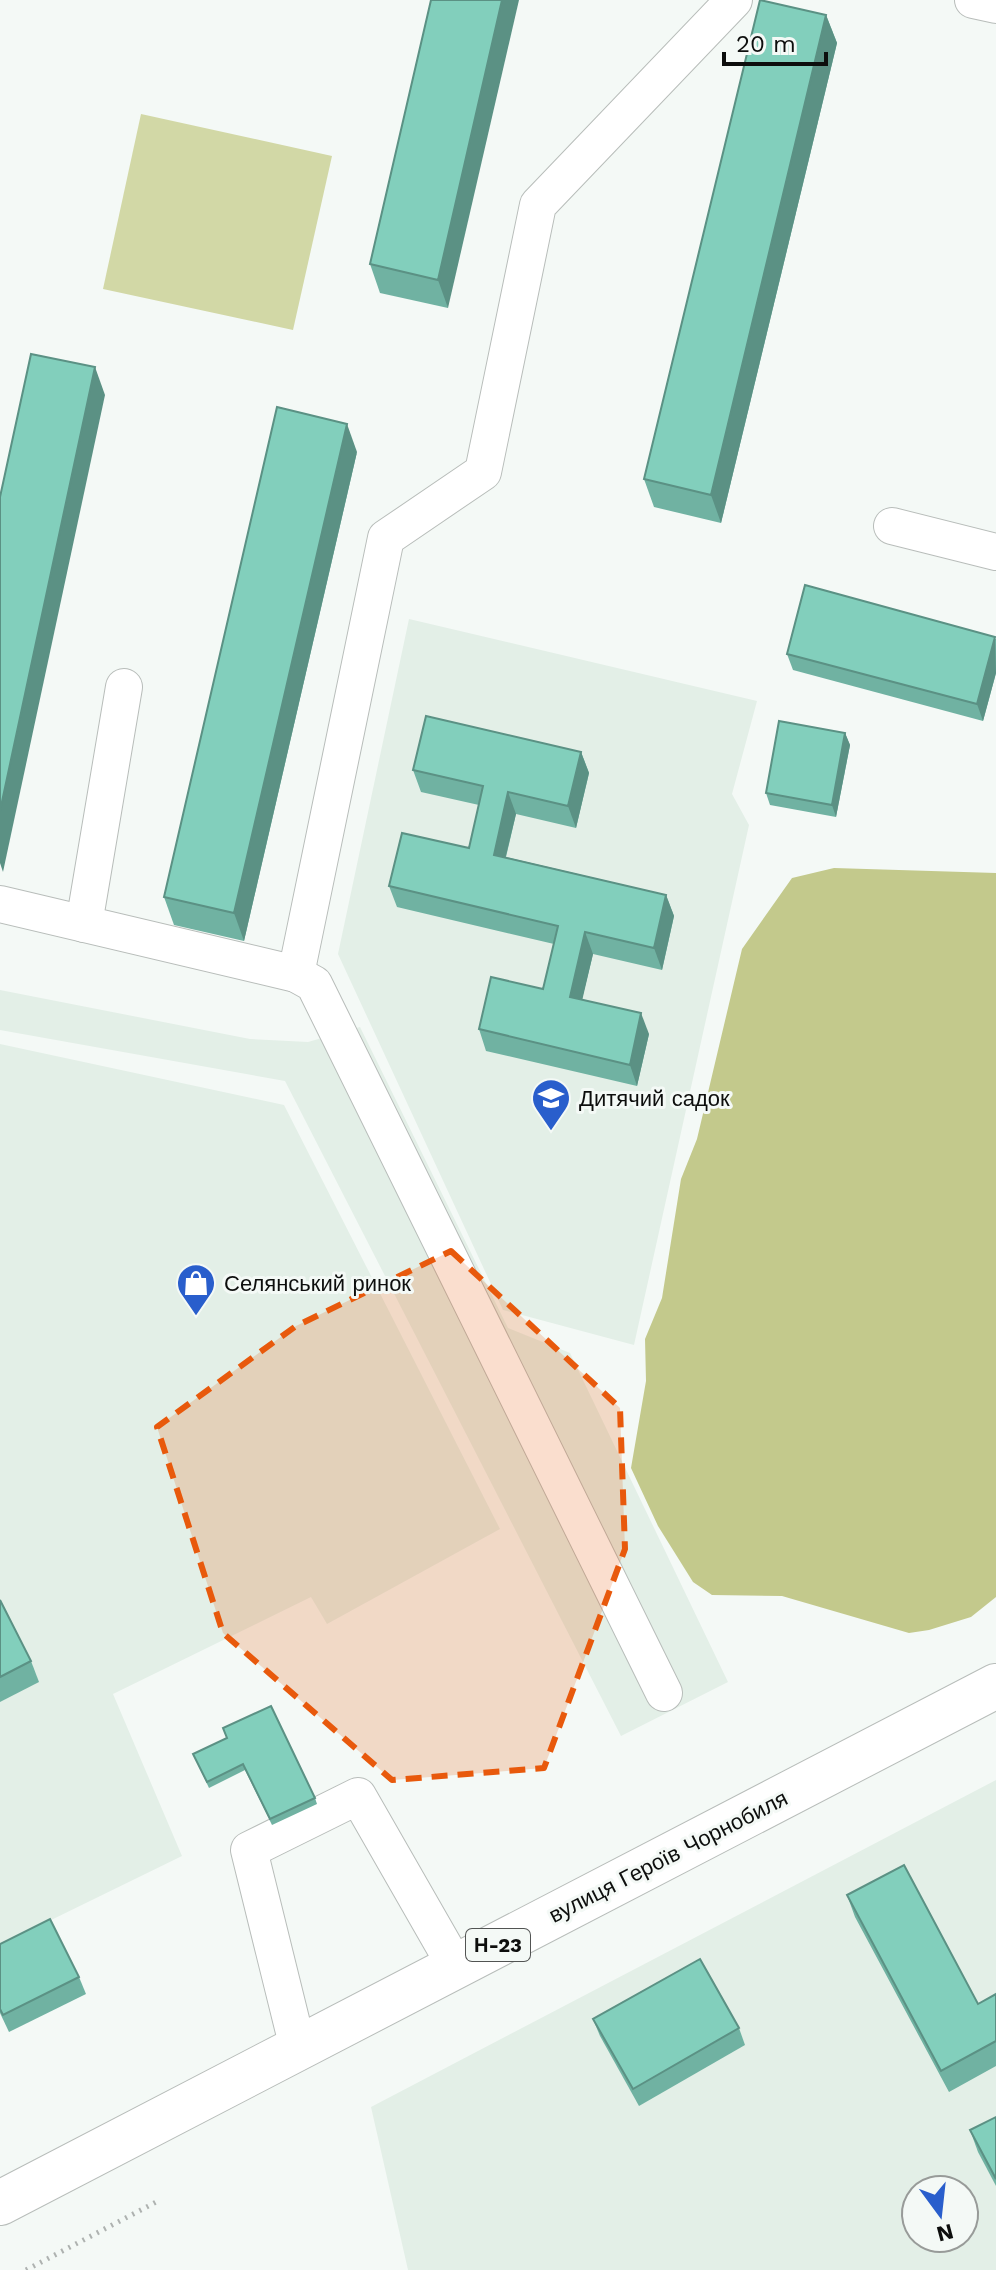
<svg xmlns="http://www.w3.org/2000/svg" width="996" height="2270" viewBox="0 0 996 2270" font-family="'Work Sans',sans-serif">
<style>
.built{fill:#e3efe7;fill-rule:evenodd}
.green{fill:#d2d8a6}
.forest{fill:#c3c98c}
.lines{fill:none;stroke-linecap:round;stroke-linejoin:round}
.minor-casing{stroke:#b8bdba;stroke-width:38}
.major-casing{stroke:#b8bdba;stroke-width:46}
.path{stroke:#aeb2b0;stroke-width:5;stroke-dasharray:2 6;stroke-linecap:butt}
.minor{stroke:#fff;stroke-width:36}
.major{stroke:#fff;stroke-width:44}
.wall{fill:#70b2a2}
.shaded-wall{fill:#5b9184}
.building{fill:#82cfbc;stroke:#5b9184;stroke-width:2}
.marked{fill:#e8590c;fill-opacity:0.2;stroke:#e8590c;stroke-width:6;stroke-dasharray:16 10;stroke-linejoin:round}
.labels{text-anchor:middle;stroke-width:6;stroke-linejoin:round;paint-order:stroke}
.shield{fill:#f4f9f6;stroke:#525453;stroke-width:2}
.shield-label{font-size:20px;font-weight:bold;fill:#0d0e0d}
.poi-label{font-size:22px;fill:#0d0e0d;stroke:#f4f9f6;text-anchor:start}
.street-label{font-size:22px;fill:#0d0e0d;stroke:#f4f9f6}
</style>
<rect width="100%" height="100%" fill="#f4f9f6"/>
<g class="built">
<polygon points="409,619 757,701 732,794 749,825 634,1345 503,1310 338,954"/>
<polygon points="0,990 250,1039 308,1042 360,1027 508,1328 570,1353 728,1682 621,1736 285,1081 0,1030"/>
<polygon points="0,1044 284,1105 500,1529 327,1624 311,1597 113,1694 182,1856 0,1945"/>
<path d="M996 1780V2270H408L371 2107ZM916 2190H964V2238H916Z"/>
</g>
<polygon class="green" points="141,114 332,156 293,330 103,289"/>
<polygon class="forest" points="834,868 996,873 996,1597 971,1617 929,1630 909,1633 782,1596 712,1595 693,1582 658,1526 631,1468 646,1381 645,1339 662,1298 681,1179 697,1139 742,949 792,878"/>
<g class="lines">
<defs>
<g id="minor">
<polyline points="973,0 996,5"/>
<polyline points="892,526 996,552"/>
<polyline points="0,904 296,974 314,984 664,1693"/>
<polyline points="84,924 124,687"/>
<polyline points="296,974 386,538 483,472 538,205 734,0"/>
<polyline points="298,2048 249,1850 358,1796 456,1967"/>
</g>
<polyline id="major" points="0,2203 996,1686"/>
</defs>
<use href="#minor" class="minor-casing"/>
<use href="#major" class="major-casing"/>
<polyline class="path" points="26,2270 160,2200"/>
<use href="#minor" class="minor"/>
<use href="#major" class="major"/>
</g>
<g class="wall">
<polygon points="431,0 448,308 380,293 370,264"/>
<polygon points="826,15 837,43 721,523 654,507 644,479"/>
<polygon points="357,452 244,941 174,925 164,897"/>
<polygon points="996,639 996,673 983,721 793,670 787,654"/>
<polygon points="845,733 850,745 836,817 770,805 766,793"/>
<polygon points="581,752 589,773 576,828 516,814 506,857 666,895 674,916 662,970 593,954 582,999 649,1034 637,1086 486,1051 479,1029 543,989 554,944 397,907 389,886 469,848 479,805 421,792 413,770"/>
<polygon points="0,1600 31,1661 39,1682 0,1702"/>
<polygon points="227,1739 315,1798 317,1804 272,1825 245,1770 209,1788 193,1754"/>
<polygon points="847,1895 978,2004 996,1994 996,2066 949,2092 855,1917"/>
<polygon points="0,1944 79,1977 86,1994 9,2032 0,2013"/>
<polygon points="593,2019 739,2028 745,2045 639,2106 600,2036"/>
<polygon points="996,2117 996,2186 978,2152 970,2130"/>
</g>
<g class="shaded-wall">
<polygon points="502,0 519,0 448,308 438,280"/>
<polygon points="826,15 837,43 721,523 711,495"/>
<polygon points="95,367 105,395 3,872 0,863 0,811"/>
<polygon points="347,424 357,452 244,941 234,913"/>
<polygon points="995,637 996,673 983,721 977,704"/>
<polygon points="845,733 850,745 836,817 832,805"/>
<polygon points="581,752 589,773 576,828 568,806"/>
<polygon points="508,792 516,814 501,876 494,855"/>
<polygon points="666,895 674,916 662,970 654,948"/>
<polygon points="585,932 593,954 578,1018 570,997"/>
<polygon points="641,1013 649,1034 637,1086 630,1065"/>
</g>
<g class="building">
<polygon points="431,0 502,0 438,280 370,264"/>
<polygon points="760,0 826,15 711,495 644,479"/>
<polygon points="31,354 95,367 0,811 0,497"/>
<polygon points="277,407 347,424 234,913 164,897"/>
<polygon points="805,585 995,637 977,704 787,654"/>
<polygon points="426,716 581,752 568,806 508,792 494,855 666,895 654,948 585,932 570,997 641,1013 630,1065 479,1029 491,977 543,989 558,926 389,886 402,833 469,848 483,786 413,770"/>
<polygon points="779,721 845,733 832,805 766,793"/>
<polygon points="0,1600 31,1661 0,1677"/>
<polygon points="271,1706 315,1798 270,1819 243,1764 207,1782 193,1754 227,1738 223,1728"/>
<polygon points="904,1865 978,2004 996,1994 996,2041 941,2071 847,1895"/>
<polygon points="50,1919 79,1977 3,2015 0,2009 0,1944"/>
<polygon points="700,1959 739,2028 633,2089 593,2019"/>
<polygon points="996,2117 996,2179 970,2130"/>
</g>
<path class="marked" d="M451 1251 620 1408 625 1549 544 1768 392 1780 223 1633 157 1427 296 1326Z"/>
<defs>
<symbol id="school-pin" viewBox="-11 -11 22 30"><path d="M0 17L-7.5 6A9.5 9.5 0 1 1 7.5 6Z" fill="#295ecc" stroke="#f4f9f6"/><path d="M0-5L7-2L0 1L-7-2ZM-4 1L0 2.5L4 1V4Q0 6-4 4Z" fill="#fff"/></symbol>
<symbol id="shop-pin" viewBox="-11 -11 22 30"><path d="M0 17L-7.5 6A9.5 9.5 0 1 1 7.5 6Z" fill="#295ecc" stroke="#f4f9f6"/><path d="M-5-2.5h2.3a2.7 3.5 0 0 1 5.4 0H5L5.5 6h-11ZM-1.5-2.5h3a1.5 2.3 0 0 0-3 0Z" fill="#fff"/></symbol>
</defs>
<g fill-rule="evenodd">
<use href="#school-pin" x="529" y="1076" width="44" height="60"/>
<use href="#shop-pin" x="174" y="1261" width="44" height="60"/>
</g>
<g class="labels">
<rect class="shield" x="466" y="1929" width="64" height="32" rx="6"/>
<g class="shield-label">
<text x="498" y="1952">Н-23</text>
</g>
<g class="poi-label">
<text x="579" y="1106">Дитячий садок</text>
<text x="224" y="1291">Селянський ринок</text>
</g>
<g class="street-label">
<text transform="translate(668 1856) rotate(-27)" y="8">вулиця Героїв Чорнобиля</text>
</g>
</g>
<g transform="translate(940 2214) rotate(165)"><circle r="38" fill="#f4f9f6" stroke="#989b99" stroke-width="2"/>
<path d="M0-6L14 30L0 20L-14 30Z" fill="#295ecc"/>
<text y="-12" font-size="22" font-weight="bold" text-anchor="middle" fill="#0d0e0d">N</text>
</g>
<path d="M724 52v12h102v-12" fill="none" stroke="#0d0e0d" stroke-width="4"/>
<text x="736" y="52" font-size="24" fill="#0d0e0d" stroke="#f4f9f6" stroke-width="6" paint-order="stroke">20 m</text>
</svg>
